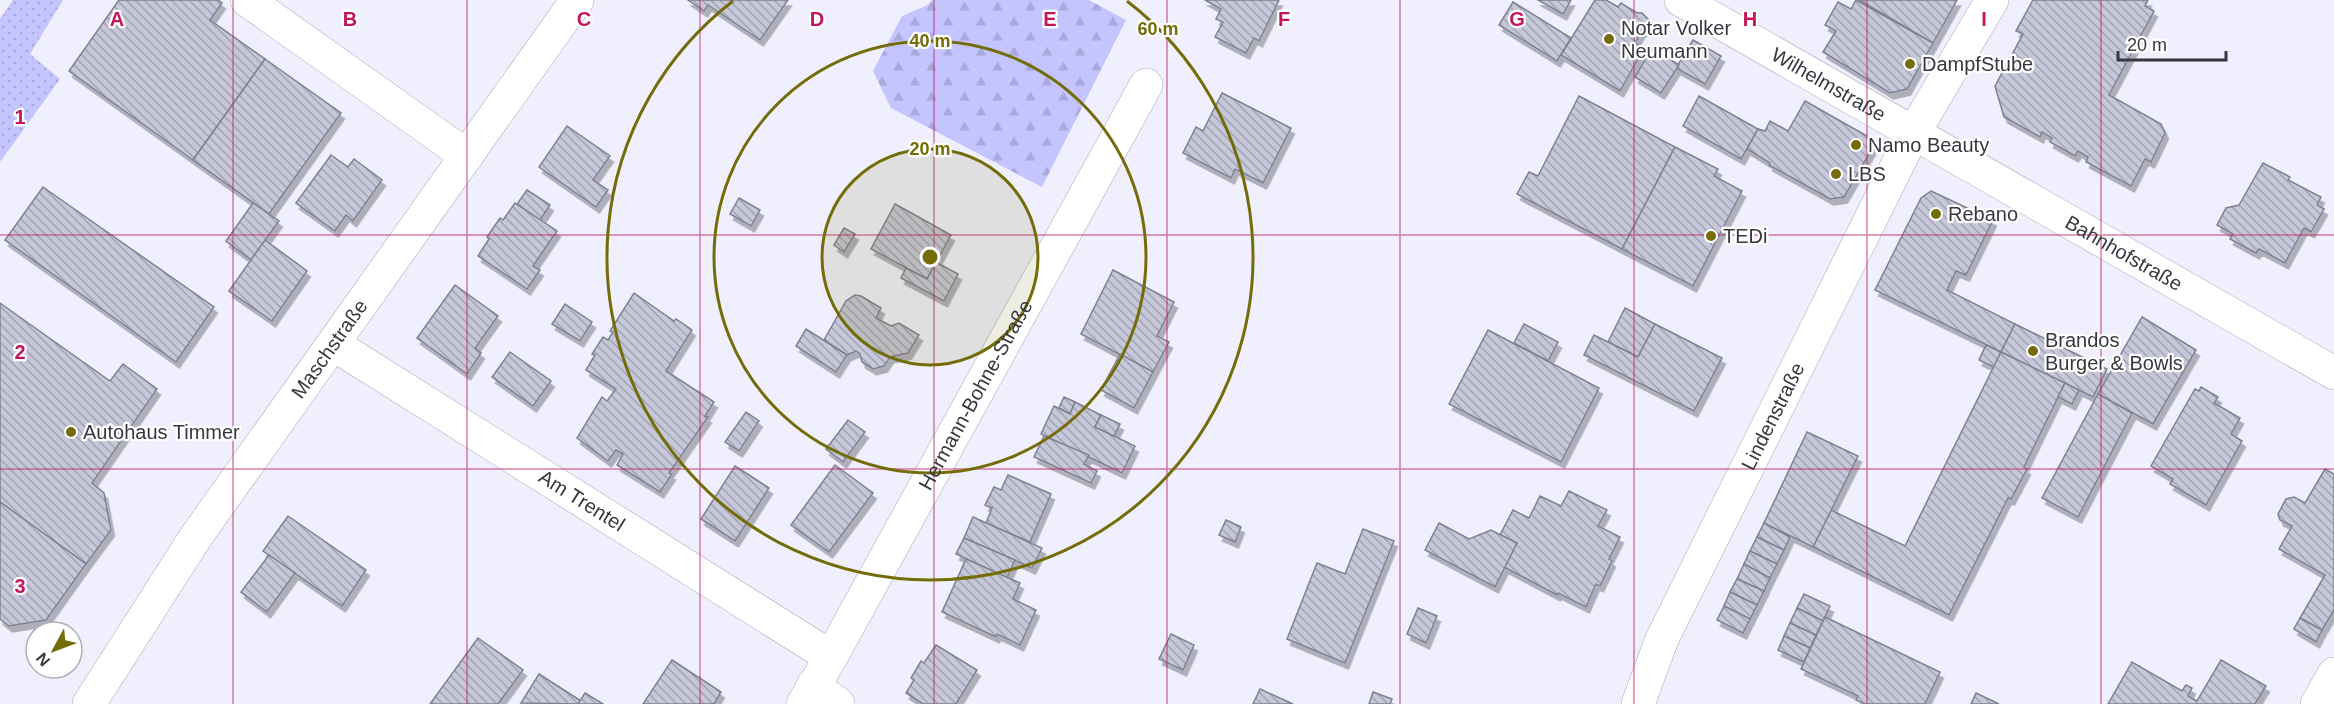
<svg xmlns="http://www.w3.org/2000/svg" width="2334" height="704" viewBox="0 0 2334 704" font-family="Helvetica,sans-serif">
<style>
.grass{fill:url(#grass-dots)}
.forest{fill:url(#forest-firs)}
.building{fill:url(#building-back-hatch);stroke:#7f8091;stroke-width:1.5;filter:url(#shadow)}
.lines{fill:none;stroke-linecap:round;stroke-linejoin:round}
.minor-casing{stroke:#a6a6b8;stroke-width:34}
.major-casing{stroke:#a6a6b8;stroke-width:34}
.minor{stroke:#fff;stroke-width:33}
.major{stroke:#fff;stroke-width:33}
.grid{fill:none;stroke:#c2185b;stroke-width:1.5;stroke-opacity:0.55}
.ring{fill:none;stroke:#746c09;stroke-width:3}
.poi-dot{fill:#746c09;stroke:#fff;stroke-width:2}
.labels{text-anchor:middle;stroke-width:4.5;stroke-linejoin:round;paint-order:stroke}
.poi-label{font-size:20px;fill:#37383f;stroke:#fff;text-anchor:start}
.street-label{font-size:20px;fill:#37383f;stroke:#fff}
.grid-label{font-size:20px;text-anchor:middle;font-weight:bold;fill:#c2185b;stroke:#fff;stroke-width:4.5;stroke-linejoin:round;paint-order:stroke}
.centre{fill:#746c09;stroke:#fff;stroke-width:3}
.ring-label{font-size:18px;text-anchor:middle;font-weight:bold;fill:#746c09;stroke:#fff;stroke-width:4.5;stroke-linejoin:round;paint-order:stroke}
</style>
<defs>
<pattern id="grass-dots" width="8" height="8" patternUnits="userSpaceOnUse" patternTransform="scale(1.5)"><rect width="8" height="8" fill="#c4c4fe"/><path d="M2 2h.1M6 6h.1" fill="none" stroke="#a9a9db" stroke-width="1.8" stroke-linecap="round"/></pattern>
<pattern id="forest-firs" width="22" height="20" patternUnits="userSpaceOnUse" patternTransform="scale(1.5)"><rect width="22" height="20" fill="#c4c4fe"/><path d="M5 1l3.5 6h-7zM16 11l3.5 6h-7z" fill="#a9a9db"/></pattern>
<pattern id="building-back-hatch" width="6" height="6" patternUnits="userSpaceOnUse" patternTransform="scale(1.5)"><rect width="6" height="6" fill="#c7c7da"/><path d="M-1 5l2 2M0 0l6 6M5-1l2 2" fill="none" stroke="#a2a3b2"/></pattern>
<filter id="shadow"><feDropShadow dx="3.5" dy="6" stdDeviation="0" flood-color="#0004"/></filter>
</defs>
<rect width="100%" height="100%" fill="#efeffe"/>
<polygon class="grass" points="13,0 63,0 30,54 60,79 0,162 0,19"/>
<polygon class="forest" points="932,0 1089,0 1126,20 1042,187 891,108 873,71 902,16 928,5"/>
<g class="building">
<polygon points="119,0 218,0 222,3 210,20 265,59 193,160 69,71"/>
<polygon points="688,0 788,0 760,40 708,5 704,11"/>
<polygon points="1205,0 1279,0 1259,41 1254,38 1246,53 1215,37 1223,22 1216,19 1221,9"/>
<polygon points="1538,0 1571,0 1563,14"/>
<polygon points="1595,0 1606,0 1618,7 1621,3 1637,13 1642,13 1649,20 1648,27 1641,32 1635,43 1644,48 1620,91 1561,55"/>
<polygon points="1856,0 1933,43 1907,89 1890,93 1823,52 1836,31 1825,25 1838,2 1851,9"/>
<polygon points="1859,0 1957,0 1933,43"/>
<polygon points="2033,0 2148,0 2145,6 2154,11 2109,95 2161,124 2165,133 2151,162 2145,159 2131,186 2086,162 2088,157 2078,151 2075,156 2050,142 2052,138 2042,132 2040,137 2004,117 1995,86 2023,34 2016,31"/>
<polygon points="1513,2 1571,38 1557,61 1499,25"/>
<polygon points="1693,40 1721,56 1705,84 1676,68"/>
<polygon points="1652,48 1679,65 1661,93 1635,77"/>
<polygon points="265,59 341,113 269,214 193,160"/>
<polygon points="1222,93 1291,128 1263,183 1235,169 1231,178 1183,153 1196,127 1203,131"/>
<polygon points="1579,96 1675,147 1622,249 1517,194 1529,172 1538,176"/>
<polygon points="1699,96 1758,129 1741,159 1683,126"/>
<polygon points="1805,101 1867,136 1872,149 1844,197 1830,199 1769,165 1770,163 1747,149 1758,129 1765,131 1770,121 1788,131"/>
<polygon points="567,126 610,156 593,180 608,190 596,207 539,167"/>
<polygon points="1675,147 1718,169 1714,176 1742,191 1693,286 1622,249"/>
<polygon points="331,155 348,167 354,159 382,180 353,221 346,215 335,231 296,203"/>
<polygon points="2263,163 2290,177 2288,180 2321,197 2317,205 2324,209 2311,232 2304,228 2285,263 2259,249 2256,253 2230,239 2233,234 2217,225 2226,208 2239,205"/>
<polygon points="43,187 214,307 176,362 5,240"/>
<polygon points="527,190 550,205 540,220 517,204"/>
<polygon points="1931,191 1993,220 1966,275 1956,271 1947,290 2015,324 2001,352 1875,290 1921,198"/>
<polygon points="739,198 760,210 751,226 730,214"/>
<polygon points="253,203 279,221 251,260 226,241"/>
<polygon points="515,203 557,231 533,266 540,270 527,289 478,256 489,239 487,237 500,218 503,220"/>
<polygon points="895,204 951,235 927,279 871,249"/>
<polygon points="844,228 855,234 844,252 834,245"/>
<polygon points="265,240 307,271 272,321 229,291"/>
<polygon points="936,262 958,274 944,301 901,278 906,268 927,279"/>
<polygon points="1113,270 1174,302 1157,336 1169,342 1153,372 1081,334"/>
<polygon points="455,285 498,316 475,348 481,353 467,374 417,338"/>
<polygon points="634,293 674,321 676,319 692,330 666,371 714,402 705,416 708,417 669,473 672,474 660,492 617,465 623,454 616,450 608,461 577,438 602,397 607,401 616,389 586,370 595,355 592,354 603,337 608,340 613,332 610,331"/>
<polygon points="855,295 861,296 881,308 876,318 891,326 899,323 919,335 908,353 890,357 884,366 873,369 862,362 860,354 856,351 847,355 824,340 846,301"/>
<polygon points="0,303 110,381 123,364 157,389 92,483 104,493 111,530 86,564 0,502"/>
<polygon points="565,304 592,322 580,341 552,324"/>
<polygon points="1625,308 1655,324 1638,357 1608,342"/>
<polygon points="2142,317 2196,350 2153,424 2098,394"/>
<polygon points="1524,324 1558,342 1548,361 1514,343"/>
<polygon points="1655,324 1722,358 1694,411 1584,355 1594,335 1638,357"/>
<polygon points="2015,324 2107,369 2093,397 2001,352"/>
<polygon points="806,329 847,355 836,372 796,346"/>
<polygon points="1488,330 1599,388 1561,462 1449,404"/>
<polygon points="1986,345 2001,352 1994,367 1979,360"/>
<polygon points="510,352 551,381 533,406 492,377"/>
<polygon points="2001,352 2065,383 2024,467 2027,469 2011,499 2008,498 1949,615 1813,547 1831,510 1905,546"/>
<polygon points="1120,354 1153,372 1134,408 1101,390"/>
<polygon points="2065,383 2079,390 2072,404 2058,397"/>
<polygon points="2201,387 2218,397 2214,403 2240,418 2231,434 2242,441 2206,505 2170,484 2173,479 2151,466 2195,389 2199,391"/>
<polygon points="2098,394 2132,413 2078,517 2042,498"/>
<polygon points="1064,397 1075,402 1070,414 1059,408"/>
<polygon points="1075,402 1101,415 1095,427 1135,446 1122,473 1041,434 1054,406 1070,414"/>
<polygon points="746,412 759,421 739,451 725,442"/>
<polygon points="1101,415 1120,424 1114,436 1095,427"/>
<polygon points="848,420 865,432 843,462 826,449"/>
<polygon points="1807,432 1858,456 1813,547 1764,523"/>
<polygon points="1044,436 1089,455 1084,464 1097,471 1091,483 1034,457"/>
<polygon points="835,465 873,493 829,552 791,525"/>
<polygon points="735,466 769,488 735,541 701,519"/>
<polygon points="2325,469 2334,474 2334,610 2322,630 2300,618 2325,575 2279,549 2292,526 2280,520 2278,514 2286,499 2294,497 2305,503"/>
<polygon points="1008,475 1051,494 1030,542 986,523 992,508 985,505 994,487 1001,490"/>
<polygon points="1569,491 1607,510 1598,526 1620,537 1609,559 1612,561 1600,586 1596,584 1586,607 1558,593 1557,595 1504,567 1517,543 1500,535 1513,510 1529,518 1540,496 1561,506"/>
<polygon points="0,502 86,564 46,620 9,626 0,619"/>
<polygon points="288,516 366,570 342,606 263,551"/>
<polygon points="973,517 1042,548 1032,568 964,538"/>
<polygon points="1226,520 1241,527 1235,542 1219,535"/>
<polygon points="1439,523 1469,539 1491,530 1517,543 1495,587 1425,550"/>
<polygon points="1764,523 1790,537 1784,550 1757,537"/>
<polygon points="1363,529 1394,541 1345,663 1287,639 1317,563 1345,574"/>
<polygon points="1757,537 1784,550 1777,564 1750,551"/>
<polygon points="964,538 1015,560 1007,578 956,554"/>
<polygon points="1750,551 1777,564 1770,578 1744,564"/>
<polygon points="269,555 295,573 267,612 241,592"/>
<polygon points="966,559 1020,583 1013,599 1036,610 1020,645 997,634 996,637 942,612"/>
<polygon points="1744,564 1770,578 1764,591 1737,579"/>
<polygon points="1737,579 1764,591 1757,605 1730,592"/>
<polygon points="1730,592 1757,605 1750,619 1724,606"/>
<polygon points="1804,594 1830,606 1823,621 1797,608"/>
<polygon points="1724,606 1750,619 1743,633 1717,620"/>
<polygon points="1418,608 1437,616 1426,643 1407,634"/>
<polygon points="1797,608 1823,621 1816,635 1790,623"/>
<polygon points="1825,617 1940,672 1925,704 1865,704 1856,700 1858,696 1801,669"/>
<polygon points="2300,618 2322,630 2316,642 2294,629"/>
<polygon points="1790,623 1816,635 1810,648 1784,636"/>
<polygon points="1171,634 1194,645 1183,670 1159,659"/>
<polygon points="1784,636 1810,648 1804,662 1778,650"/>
<polygon points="478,638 523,670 498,704 430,704"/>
<polygon points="936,645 977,670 956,704 923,704 906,693 914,680 911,678 921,661 924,663"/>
<polygon points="672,660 721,692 714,704 643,704"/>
<polygon points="2221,660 2266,686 2255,704 2108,704 2132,662 2182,691 2186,685 2192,688 2188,696 2197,701"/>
<polygon points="539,674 581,701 578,704 521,703"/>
<polygon points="1260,689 1293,704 1253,704"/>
<polygon points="1373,692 1392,699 1390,704 1369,704"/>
<polygon points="585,693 603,704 578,704"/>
<polygon points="1976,693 1999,704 1971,704"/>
</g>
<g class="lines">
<defs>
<g id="minor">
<polyline points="247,0 467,156"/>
<path id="s1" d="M1681 0 2334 373"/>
<path id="s2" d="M333 344 831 657"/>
<polyline points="813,685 838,704"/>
<path id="s3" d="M803 704 831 657 1146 85"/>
<path id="s4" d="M1638 704 1662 639 1914 132 1992 0"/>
<polyline points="2317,704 2334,674"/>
</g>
<g id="major">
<path id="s5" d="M89 704 195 538 577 0"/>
</g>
</defs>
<use href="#minor" class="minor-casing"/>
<use href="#major" class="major-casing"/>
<use href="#minor" class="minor"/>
<use href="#major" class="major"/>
</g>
<path class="grid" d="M233 0V704M467 0V704M700 0V704M934 0V704M1167 0V704M1400 0V704M1634 0V704M1867 0V704M2101 0V704M0 235H2334M0 469H2334"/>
<circle cx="930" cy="257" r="108" fill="#746c09" fill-opacity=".12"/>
<g class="ring">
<circle cx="930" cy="257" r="108"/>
<circle cx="930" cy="257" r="216"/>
<path d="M1127 1A323 323 0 1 1 733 1"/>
</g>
<g class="poi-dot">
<circle cx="1609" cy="39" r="6"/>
<circle cx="1910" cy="64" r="6"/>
<circle cx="1856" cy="145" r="6"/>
<circle cx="1836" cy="174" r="6"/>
<circle cx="1936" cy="214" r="6"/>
<circle cx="1711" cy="236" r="6"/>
<circle cx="2033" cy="351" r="6"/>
<circle cx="71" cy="432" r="6"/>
</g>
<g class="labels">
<g class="poi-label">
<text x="1621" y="35">Notar Volker<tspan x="1621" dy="23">Neumann</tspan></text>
<text x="1922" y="71">DampfStube</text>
<text x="1868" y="152">Namo Beauty</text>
<text x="1848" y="181">LBS</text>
<text x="1948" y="221">Rebano</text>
<text x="1723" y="243">TEDi</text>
<text x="2045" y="347">Brandos<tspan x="2045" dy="23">Burger &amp; Bowls</tspan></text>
<text x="83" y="439">Autohaus Timmer</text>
</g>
<g class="street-label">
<text dy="7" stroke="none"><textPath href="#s1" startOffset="170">Wilhelmstraße</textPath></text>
<text dy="7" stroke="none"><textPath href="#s1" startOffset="510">Bahnhofstraße</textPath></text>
<text dy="7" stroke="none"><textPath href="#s5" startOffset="429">Maschstraße</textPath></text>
<text dy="7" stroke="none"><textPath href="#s3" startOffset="354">Hermann-Bohne-Straße</textPath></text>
<text dy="7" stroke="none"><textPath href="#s4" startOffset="318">Lindenstraße</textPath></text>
<text dy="7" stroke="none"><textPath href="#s2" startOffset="294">Am Trentel</textPath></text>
</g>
</g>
<g class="grid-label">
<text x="117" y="26">A</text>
<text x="350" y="26">B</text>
<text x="584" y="26">C</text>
<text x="817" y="26">D</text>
<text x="1050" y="26">E</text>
<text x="1284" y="26">F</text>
<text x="1517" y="26">G</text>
<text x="1750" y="26">H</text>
<text x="1984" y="26">I</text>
<text x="20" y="124">1</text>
<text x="20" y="359">2</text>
<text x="20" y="593">3</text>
</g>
<circle cx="930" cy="257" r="9" class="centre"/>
<g class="ring-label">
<text x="1158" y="35">60 m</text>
<text x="930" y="47">40 m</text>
<text x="930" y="155">20 m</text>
</g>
<g transform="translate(54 650) rotate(229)"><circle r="28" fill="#ffffff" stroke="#afafb2" stroke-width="1.5"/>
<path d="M0-4.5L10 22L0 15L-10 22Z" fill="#746c09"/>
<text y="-9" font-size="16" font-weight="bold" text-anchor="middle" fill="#37383f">N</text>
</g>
<path d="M2118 51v9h108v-9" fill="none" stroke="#37383f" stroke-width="3"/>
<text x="2127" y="51" font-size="18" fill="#37383f" stroke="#ffffff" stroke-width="4.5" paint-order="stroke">20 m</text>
</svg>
